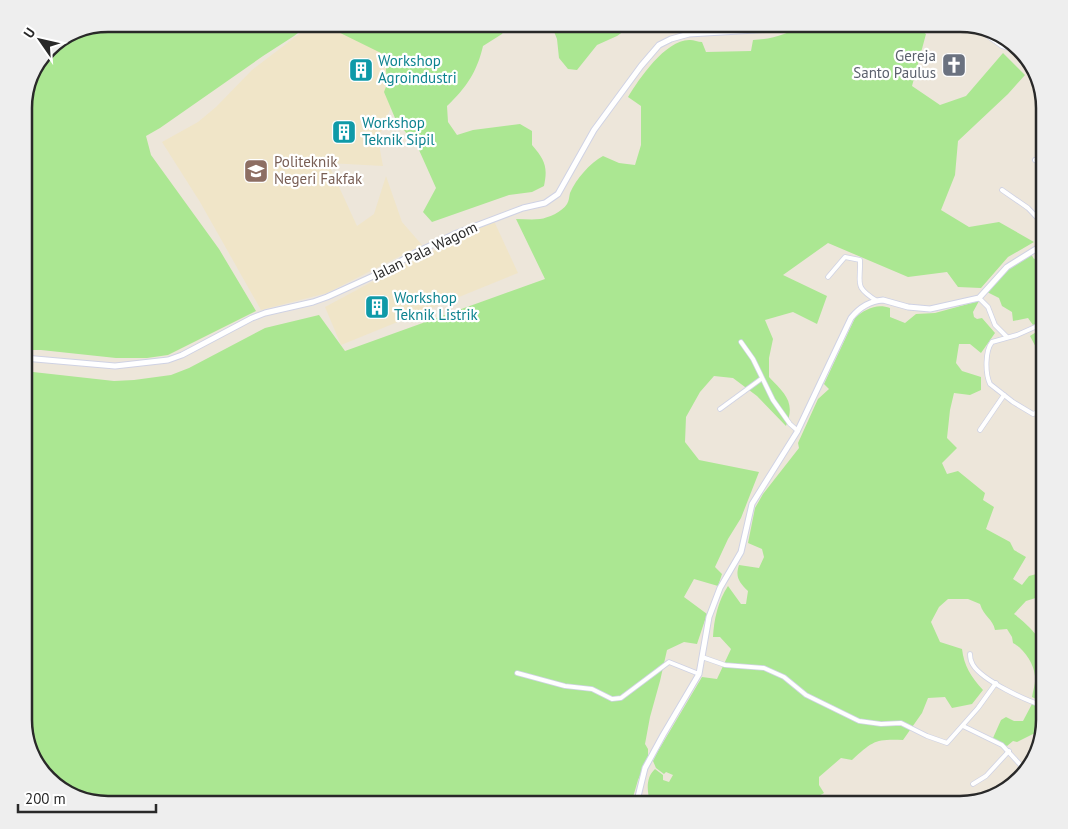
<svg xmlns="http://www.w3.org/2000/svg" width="1068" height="829" viewBox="0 0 1068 829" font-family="'PT Sans',sans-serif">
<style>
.education{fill:#f0e5c8}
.green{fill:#abe792}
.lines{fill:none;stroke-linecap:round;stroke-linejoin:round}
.minor-casing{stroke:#cfd2e4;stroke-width:5.5}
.secondary-casing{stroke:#cfd2e4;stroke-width:7}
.primary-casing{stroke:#c7c7c7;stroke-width:8}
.minor{stroke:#fff;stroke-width:4}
.secondary{stroke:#fff;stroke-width:5}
.primary{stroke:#fadb52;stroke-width:5.5}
.labels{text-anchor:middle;stroke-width:4.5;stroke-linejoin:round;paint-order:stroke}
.worship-label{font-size:15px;fill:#5b616d;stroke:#fff;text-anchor:end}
.culture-label{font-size:15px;fill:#0d838f;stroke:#fff;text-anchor:start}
.education-label{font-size:15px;fill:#785e54;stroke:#fff;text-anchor:start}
.street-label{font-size:15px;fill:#292929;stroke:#fff}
.rim{fill:none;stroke:#292929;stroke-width:2.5}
</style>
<rect width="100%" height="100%" fill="#ede6da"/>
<g class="education">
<polygon points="312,24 409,24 403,78 378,139 383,166 328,163 357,226 374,214 386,176 402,222 422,245 327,293 261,310 200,202 162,142 198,122 216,107 252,70"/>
<polygon points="494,221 518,273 341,345 325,307 381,277"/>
</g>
<g class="green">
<path d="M109 24C114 24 116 26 121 28 128 30 136 27 142 24H310L294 36 263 56 160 128 146 136 151 155 219 249 256 311 168 355 147 358H116L41 350H24V103L33 71 53 45Z"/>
<path d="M322 24H508L502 34 483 46C477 72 466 88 447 106L448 122 457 135 473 130 520 124 532 131V145C545 160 548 167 544 186L532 192 509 195 432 222 423 212 436 188 419 150 395 118 384 92 387 84 385 55Z"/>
<polygon points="551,24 634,24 617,36 597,45 577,70 568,69 559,58 557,39"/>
<path d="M806 24H912L926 34 912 86 940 105 966 96 1003 53 1025 75 1008 94 958 141 955 175 941 210 969 227 999 222 1034 242 1008 257 981 288 958 287 947 272 908 277 828 243 783 275 827 296 817 324 793 312 765 320 773 339 769 358V377C785 394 796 402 786 426L757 396 733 378 714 376 700 392 686 417 685 442 699 460 759 472 741 518 728 539 715 567 722 574 718 586 694 579 684 597 707 614 697 644 684 642 667 650 660 681 650 717 645 744 648 749V758L638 780 631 804 601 795 592 805H109L57 787 33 758 24 725V371L114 381 134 380 171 375 189 368 265 328 319 315 345 351 545 279 516 219C524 219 532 220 540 219 548 218 562 212 567 204 569 201 569 197 570 193 576 179 590 163 603 156L619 163 635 165 641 145V106L628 97C639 79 666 39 690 40 694 40 698 42 702 42L706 52 751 51 753 40C774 39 787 34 806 24Z"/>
<polygon points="1031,254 1034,259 1044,254 1044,319 1033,325 1028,318 1013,321 1012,312 1002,306 999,298 987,292 1008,269"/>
<path d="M979 301 973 312 974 317 977 319 982 318 995 333 981 353 970 344H959L956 363 962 371 981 377V390L970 395 954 393 950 410 947 438 957 448 942 463 947 474 958 471 985 493 983 500 994 507 986 529 1010 542 1014 550 1026 557 1013 579 1022 585 1029 576 1044 572V597L1042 596 1026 601 1014 614C1023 620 1040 637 1044 646 1047 656 1043 691 1040 701L1032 697C1033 690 1036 683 1035 676 1034 664 1024 649 1013 643L1012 637 1007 629 995 630C993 619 984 617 980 604L968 599H948L939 607 931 622 940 642 962 649C964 666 971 677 983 690L972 704 952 708 945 697 928 698 922 713 903 740C875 739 873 741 852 760L841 758 819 777V785L824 793 810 801 787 805H651C647 793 645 778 655 769L663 775V780L669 782 673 775 666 772 664 774 656 768 653 761 658 751 702 677 717 679 731 649 720 637H713C714 619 718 601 728 586L741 604H746L748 591C739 582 735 577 739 565L759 568 764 557 762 549 748 543 755 508 763 494 799 448 798 443 818 399 829 389 824 384 855 318C865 309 877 303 890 308V317L905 323 916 314 935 313Z"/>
<polygon points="1044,327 1044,369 1040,355 1030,336"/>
<polygon points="1032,704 1044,710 1044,720 1041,730 1017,742 1013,741 1007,746 993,738 1001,720 1006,717 1014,721 1023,721"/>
</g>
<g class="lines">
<defs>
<g id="minor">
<polyline points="981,31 1002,46 1019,51"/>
<polyline points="1035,160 1044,166"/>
<polyline points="1035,160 1044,156"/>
<polyline points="1002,190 1028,208 1044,225"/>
<path d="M828 277 845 257 860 260C861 284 853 286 877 301"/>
<polyline points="979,298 988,307 995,325 1007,337"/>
<path d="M1044 323 1017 335 992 342C985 351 985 373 990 384L1013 402 1033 414 1044 410"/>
<polyline points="741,342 753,359 773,400 790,424 798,431"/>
<polyline points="720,409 761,379"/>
<polyline points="980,430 1004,395"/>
<path d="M970 654C970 658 971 662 973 665 983 681 1027 701 1044 706"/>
<polyline points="702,657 725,665 764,668 784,677 806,695 859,721 881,724 901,723 927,736 947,743 978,708 996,683"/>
<polyline points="517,673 565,686 592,689 612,699 621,698 669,662 699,674"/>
<polyline points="963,726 1002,745 1027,772"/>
<polyline points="973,784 986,776 1009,751"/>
<polyline points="637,799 642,805"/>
</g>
<g id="secondary">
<polyline points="24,358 115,366 168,360 182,355 252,318 265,313 313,302 327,297 380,273 415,253 457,233 523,208 545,203 558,194 594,130 641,66 659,45 671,39 689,34 773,29 785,24"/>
<path d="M636 805 645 768 663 735 699 674 709 617 720 588 741 552 752 504 797 432 851 318C859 308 870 301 883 300L908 307 930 309 979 298 1007 267 1044 244"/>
</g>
<polyline id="primary" points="1044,630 1044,641"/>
</defs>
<use href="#minor" class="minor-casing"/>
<use href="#secondary" class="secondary-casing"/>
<use href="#primary" class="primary-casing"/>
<use href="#minor" class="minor"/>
<use href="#secondary" class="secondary"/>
<use href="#primary" class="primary"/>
</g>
<defs>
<symbol id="church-square" viewBox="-11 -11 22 22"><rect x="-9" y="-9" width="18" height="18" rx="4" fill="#6b7280" stroke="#fff"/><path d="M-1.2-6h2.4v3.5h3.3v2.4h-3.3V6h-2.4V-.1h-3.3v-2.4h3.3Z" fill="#fff"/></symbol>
<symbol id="building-square" viewBox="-11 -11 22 22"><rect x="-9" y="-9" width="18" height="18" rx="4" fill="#0f9aa8" stroke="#fff"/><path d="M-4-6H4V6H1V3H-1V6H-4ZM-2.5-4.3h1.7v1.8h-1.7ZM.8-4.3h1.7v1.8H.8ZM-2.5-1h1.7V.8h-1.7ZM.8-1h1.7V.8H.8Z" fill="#fff"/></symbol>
<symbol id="university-square" viewBox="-11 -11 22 22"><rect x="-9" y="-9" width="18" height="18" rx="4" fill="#8d6e63" stroke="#fff"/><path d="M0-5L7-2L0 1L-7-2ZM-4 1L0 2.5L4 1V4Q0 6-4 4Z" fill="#fff"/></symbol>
</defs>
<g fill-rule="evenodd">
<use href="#church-square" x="940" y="51" width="28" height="28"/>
<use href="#building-square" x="347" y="56" width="28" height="28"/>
<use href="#building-square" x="330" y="118" width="28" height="28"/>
<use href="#university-square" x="242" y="157" width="28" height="28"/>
<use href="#building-square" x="363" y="293" width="28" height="28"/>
</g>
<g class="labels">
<g class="worship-label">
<text x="936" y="61">Gereja<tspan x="936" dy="17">Santo Paulus</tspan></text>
</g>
<g class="culture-label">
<text x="378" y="66">Workshop<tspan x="378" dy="17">Agroindustri</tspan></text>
<text x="362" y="128">Workshop<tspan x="362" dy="17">Teknik Sipil</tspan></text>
<text x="394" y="303">Workshop<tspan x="394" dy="17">Teknik Listrik</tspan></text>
</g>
<g class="education-label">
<text x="274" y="167">Politeknik<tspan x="274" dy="17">Negeri Fakfak</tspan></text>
</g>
<g class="street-label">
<text transform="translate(425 251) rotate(-26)" y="5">Jalan Pala Wagom</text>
</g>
</g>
<path d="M0 0H1068V829H0ZM108 32H960A76 76 0 0 1 1036 108V720A76 76 0 0 1 960 796H108A76 76 0 0 1 32 720V108A76 76 0 0 1 108 32Z" fill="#eee" fill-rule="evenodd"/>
<path class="rim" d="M108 32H960A76 76 0 0 1 1036 108V720A76 76 0 0 1 960 796H108A76 76 0 0 1 32 720V108A76 76 0 0 1 108 32Z"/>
<g transform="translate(40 40) rotate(304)" stroke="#ffffff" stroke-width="4" paint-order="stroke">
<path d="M0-4L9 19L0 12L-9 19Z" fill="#292929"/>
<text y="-8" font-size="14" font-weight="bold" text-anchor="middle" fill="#292929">U</text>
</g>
<path d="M18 804v8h138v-8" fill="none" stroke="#292929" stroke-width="2.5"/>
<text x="25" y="804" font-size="15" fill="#292929" stroke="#ffffff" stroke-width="4" paint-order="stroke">200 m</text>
</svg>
